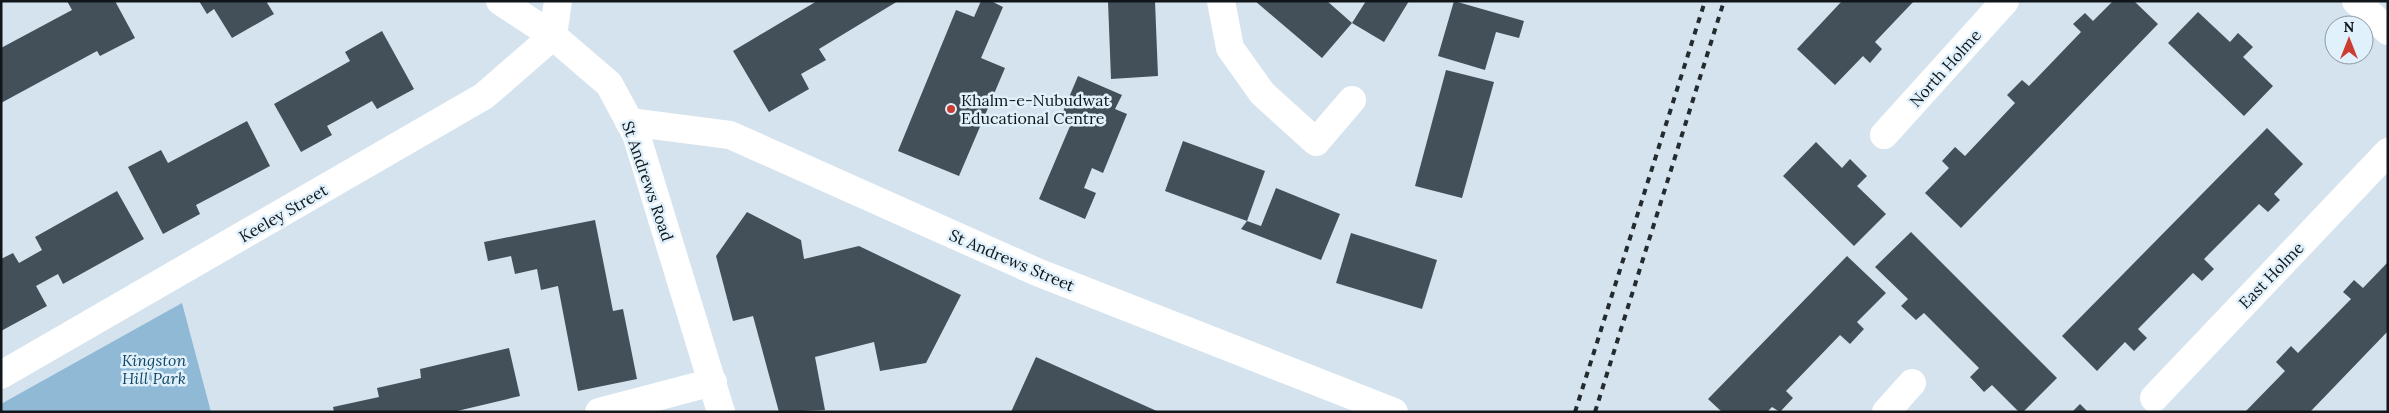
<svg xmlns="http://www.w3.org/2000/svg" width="2389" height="413" viewBox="0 0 2389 413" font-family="Lora,serif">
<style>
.green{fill:#90b9d5}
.building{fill:#435059}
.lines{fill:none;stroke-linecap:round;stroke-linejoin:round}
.minor{stroke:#fff;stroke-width:28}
.tertiary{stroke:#fff;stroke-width:28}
.rail{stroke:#242b2f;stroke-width:4;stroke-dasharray:6 6;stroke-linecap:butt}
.poi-dot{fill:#cb3d31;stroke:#e1f1fc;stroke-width:2}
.labels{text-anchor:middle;stroke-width:5;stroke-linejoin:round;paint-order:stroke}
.street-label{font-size:16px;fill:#101619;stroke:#e1f1fc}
.poi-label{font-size:16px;fill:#101619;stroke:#e1f1fc;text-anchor:start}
.park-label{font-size:16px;font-style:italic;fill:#124664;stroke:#e1f1fc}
</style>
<rect width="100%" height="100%" fill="#d4e3ee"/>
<polygon class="green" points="182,303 211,412 1,412 1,404"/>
<g class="building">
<polygon points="67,1 115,1 135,38 100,56 97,51 1,103 1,48 72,10"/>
<polygon points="199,1 266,1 274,14 232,38 214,9 207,14"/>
<polygon points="817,1 898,1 819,49 826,60 801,74 809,89 769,112 733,51"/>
<polygon points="981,1 991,1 1003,7 981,58 1005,68 959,176 898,151 956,10 974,17"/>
<polygon points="1108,1 1155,1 1158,76 1111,79"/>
<polygon points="1255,1 1327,1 1352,23 1322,58"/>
<polygon points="1366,1 1409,1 1384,42 1352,23"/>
<polygon points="1454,1 1524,21 1519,38 1496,32 1485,70 1438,56"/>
<polygon points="1842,1 1914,1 1875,42 1882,49 1870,63 1863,56 1835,85 1797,49"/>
<polygon points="2113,1 2134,1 2158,24 1961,228 1925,193 1949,168 1942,161 1955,147 1965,156 2015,103 2007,95 2022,80 2029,86 2081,32 2073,24 2085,13 2093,21"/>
<polygon points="2198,12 2230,42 2238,33 2253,47 2243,57 2273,86 2244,116 2168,43"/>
<polygon points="382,31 414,89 377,109 372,101 327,126 332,135 301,152 274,104 350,61 345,52"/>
<polygon points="1446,70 1494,82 1462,198 1415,186"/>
<polygon points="1078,76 1122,95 1115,109 1127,114 1103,173 1092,168 1084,188 1096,193 1085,219 1039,199 1073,119 1062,114"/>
<polygon points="247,121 270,166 196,205 200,214 163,234 128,167 161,150 168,163"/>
<polygon points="2267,128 2303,164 2274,194 2280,200 2268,212 2259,204 2204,259 2214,269 2202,281 2193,273 2138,329 2147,338 2134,351 2125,342 2097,371 2062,336"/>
<polygon points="1183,141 1265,171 1247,221 1165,191"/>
<polygon points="1816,142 1842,168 1850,159 1867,176 1857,186 1886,214 1854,246 1783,176"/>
<polygon points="1276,188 1340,214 1321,260 1241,229 1247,221 1261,226"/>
<polygon points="117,191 144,239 63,284 58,274 36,286 47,306 1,331 1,259 13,253 19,263 42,250 35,237"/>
<polygon points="747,212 801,240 804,259 859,246 961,295 926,363 880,371 874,342 815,357 825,410 779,412 753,316 733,321 716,256"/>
<polygon points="595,220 613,311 623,309 637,379 578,391 558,286 541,290 537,269 515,274 511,256 488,261 484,242"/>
<polygon points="1911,232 2057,378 2023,412 2019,412 1992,385 1984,392 1970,377 1979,368 1924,313 1916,320 1901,306 1908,299 1875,267"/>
<polygon points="1351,233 1437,260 1422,309 1336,283"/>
<polygon points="1847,256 1886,293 1857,322 1864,329 1850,344 1840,335 1786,391 1793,398 1780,412 1772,407 1767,412 1722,412 1708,399"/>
<polygon points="2388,262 2388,331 2310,412 2245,412 2285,371 2276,362 2291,346 2298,353 2351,299 2343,292 2354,280 2363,288"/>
<polygon points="509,348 520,396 453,412 334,412 333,407 379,397 377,388 421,378 420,369"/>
<polygon points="1036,357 1159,412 1011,412"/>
<polygon points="2080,404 2088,412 2072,412"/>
</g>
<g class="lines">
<g class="minor">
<polyline points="500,1 553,36 609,84 636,134 721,412"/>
<polyline points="1221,1 1230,48 1262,93 1316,142 1352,100"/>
<polyline points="629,122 730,135 1037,272 1394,412"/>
<polyline points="1884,135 2005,1"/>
<polyline points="1,375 484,96 553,36 558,1"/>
<polyline points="2154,398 2388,152"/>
<polyline points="599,412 713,382"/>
<polyline points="1886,412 1912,383"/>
</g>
<polyline class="tertiary" points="2356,1 2388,31"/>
<g class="rail">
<polyline points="1575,412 1705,1"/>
<polyline points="1595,412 1724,1"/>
</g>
</g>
<circle class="poi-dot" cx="951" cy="109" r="5"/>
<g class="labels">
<g class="street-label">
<text transform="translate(1945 68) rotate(-48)" y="6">North Holme</text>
<text transform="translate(648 181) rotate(71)" y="6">St Andrews Road</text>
<text transform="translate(283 213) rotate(-30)" y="6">Keeley Street</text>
<text transform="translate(1012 260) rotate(23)" y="6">St Andrews Street</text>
<text transform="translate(2271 275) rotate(-46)" y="6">East Holme</text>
</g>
<g class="poi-label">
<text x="961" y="106">Khalm-e-Nubudwat<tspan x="961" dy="18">Educational Centre</tspan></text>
</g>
<g class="park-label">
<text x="154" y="366">Kingston<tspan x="154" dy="18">Hill Park</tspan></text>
</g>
</g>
<rect width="2389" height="413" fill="none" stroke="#101619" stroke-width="5"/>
<g transform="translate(2349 40)"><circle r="24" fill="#e1f1fc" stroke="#8d99a1"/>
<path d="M0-4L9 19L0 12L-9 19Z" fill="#cb3d31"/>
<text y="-8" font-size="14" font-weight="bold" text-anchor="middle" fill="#101619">N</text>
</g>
</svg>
